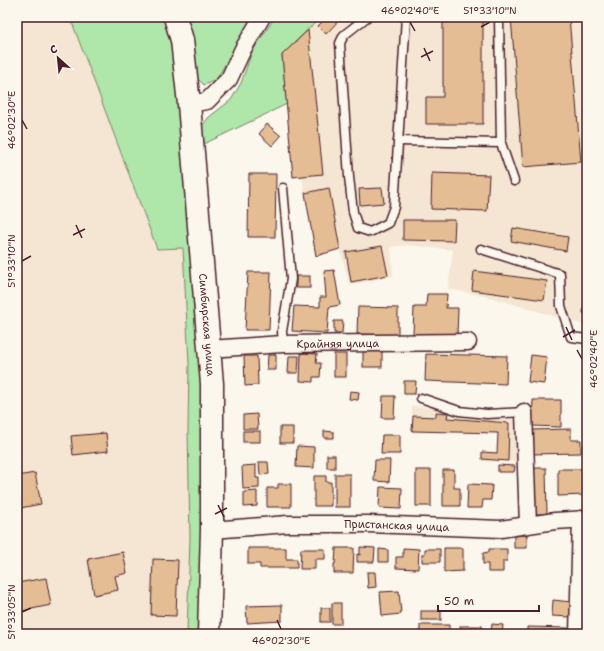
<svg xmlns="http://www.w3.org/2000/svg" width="604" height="651" viewBox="0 0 604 651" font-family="'Shantell Sans',sans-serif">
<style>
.built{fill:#f4e6d2}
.green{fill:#afe6a9;stroke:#7c826a}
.building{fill:#e5bd95;stroke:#4a1f2b}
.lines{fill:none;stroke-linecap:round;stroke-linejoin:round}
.service-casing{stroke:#4a1f2b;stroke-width:11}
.minor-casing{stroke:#4a1f2b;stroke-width:19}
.primary-casing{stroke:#4a1f2b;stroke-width:25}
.service{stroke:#fbf7ec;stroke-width:8}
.minor{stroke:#fbf7ec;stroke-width:16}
.primary{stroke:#fbf7ec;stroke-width:22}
.ticks{fill:none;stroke:#4a1f2b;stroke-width:1.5}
.labels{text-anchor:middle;stroke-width:3.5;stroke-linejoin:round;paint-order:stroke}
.street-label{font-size:11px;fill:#4a1f2b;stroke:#fbf7ec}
.neatline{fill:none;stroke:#4a1f2b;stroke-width:1.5}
.ticks-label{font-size:10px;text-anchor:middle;fill:#4a1f2b}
</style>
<rect width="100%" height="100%" fill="#fbf7ec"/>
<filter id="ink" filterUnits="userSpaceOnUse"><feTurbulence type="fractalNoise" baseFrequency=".025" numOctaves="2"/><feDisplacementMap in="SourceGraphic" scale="8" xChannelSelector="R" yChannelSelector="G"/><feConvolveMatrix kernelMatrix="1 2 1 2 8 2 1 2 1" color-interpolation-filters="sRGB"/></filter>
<g filter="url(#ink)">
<g class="built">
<polygon points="17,17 70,17 157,249 183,248 189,364 188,429 190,538 187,634 17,634"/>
<polygon points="321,17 587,17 587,326 490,297 448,289 453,250 407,245 391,247 393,276 350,285 340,249 316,256 302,177 293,177 282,55"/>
<polygon points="412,406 448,409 459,415 516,420 520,423 518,462 481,461 482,452 497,452 498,433 412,431"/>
</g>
<g class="green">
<polygon points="70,17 164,17 172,41 202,385 203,439 200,634 187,634 190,538 188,429 189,364 183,248 157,249"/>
<polygon points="186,17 253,17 216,80 204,85 197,78"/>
<polygon points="275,17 321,17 282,55 287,104 204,144 202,126 209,117 231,100 241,83 252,52"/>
</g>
<g class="building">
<polygon points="327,17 342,17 326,34 318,26"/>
<polygon points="483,17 483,124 426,124 426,97 443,97 443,18"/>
<polygon points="511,17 569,17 581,162 523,167"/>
<polygon points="308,30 323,174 293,177 282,55"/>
<polygon points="267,124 281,136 272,146 259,134"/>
<polygon points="432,173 489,175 487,211 431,209"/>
<polygon points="249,174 276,174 275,237 248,237"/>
<polygon points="329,188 340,249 316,256 305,193"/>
<polygon points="382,188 384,203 360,205 359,189"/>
<polygon points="403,220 455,220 454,241 403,240"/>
<polygon points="513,228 568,237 566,251 511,241"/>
<polygon points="382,246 388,275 351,282 346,252"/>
<polygon points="334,270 340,305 329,307 327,333 292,331 294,306 320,307 320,297 326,297 324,271"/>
<polygon points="474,271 547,281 544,300 472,290"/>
<polygon points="248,272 271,272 269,330 245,330"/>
<rect x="296" y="276" width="14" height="12"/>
<polygon points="587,283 587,313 583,313"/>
<polygon points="427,294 447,294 446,308 458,308 457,336 413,334 414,307 426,307"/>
<polygon points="358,307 398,308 398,335 357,334"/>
<polygon points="334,321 343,321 342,333 334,333"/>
<rect x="363" y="350" width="19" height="17"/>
<polygon points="301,353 317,354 316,363 321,363 320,377 313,377 313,382 300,381"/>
<rect x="334" y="354" width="12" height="23"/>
<polygon points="426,354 507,356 506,384 425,381"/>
<polygon points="268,355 276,355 276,370 267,370"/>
<polygon points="531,355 547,357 544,384 528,382"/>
<polygon points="244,356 257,356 258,385 245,386"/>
<polygon points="289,356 299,356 298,373 288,373"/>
<polygon points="404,381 416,381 415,394 404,394"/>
<polygon points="350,391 359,392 358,400 349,399"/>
<polygon points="383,396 395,396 394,418 382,418"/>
<polygon points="533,400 561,400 561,427 532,426"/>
<polygon points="436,412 448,413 447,418 509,423 508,461 482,459 482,452 497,453 498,433 412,431 413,416 436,417"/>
<polygon points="257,414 258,429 243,429 243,415"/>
<rect x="280" y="427" width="13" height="16"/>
<polygon points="571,429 571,440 581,440 581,453 529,454 529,430"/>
<rect x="243" y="431" width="17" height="11"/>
<polygon points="324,431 334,432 334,438 324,438"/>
<polygon points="106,433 108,451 73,455 71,436"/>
<polygon points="382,435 400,435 400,454 381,454"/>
<polygon points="297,446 314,447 314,468 296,467"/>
<rect x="327" y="455" width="8" height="13"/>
<polygon points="375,460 390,460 389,482 374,481"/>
<polygon points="259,462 268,462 269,474 260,475"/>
<polygon points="256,465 256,478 259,478 259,488 243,489 242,466"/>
<polygon points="498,465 515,466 514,472 498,472"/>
<polygon points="533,468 546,468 547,514 534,514"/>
<polygon points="558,469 587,469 587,495 558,496"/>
<rect x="416" y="470" width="15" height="36"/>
<polygon points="443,470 454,470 454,488 460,488 460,506 443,506"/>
<polygon points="35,473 41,504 20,508 17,491 17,476"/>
<rect x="335" y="474" width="15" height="33"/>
<polygon points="314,476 326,476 326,482 331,482 331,506 314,506"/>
<polygon points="278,484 291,484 291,507 267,507 267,488 278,488"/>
<polygon points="468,484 492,485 491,500 483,500 482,508 467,508"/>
<polygon points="380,487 402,488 401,509 379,508"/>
<polygon points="257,491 257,506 244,507 244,492"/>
<polygon points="17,504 20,517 17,518"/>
<polygon points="527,535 527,548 514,548 514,536"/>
<polygon points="360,547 375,548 374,562 357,562 357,554 360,555"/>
<polygon points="248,548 286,548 286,559 297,559 297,568 260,568 260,564 248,564"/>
<polygon points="336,548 354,548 353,573 334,573 334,564 335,564"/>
<polygon points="403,548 419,549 418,569 396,568 396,557 403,557"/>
<polygon points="444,548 463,548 463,571 444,572"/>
<polygon points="301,549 325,549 325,559 315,559 315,569 300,569"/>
<polygon points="379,549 388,550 388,562 379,562"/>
<polygon points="425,549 440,549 440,562 422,562 422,554 425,554"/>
<polygon points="489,549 507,549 507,561 503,561 503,572 488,572 488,564 483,564 483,553 489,552"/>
<polygon points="123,552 127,573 115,576 118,590 94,595 88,559"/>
<polygon points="153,559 178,560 176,616 151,615"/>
<polygon points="367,572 375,572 376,587 368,588"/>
<polygon points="46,578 51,605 17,612 17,583"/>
<polygon points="399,591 401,614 382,616 380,592"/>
<polygon points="553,600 571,602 570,617 552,616"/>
<rect x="332" y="603" width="9" height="21"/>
<polygon points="282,605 282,621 247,623 246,606"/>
<rect x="321" y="608" width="9" height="14"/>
<rect x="421" y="611" width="20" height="9"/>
<polygon points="492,624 503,625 502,634 491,633"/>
<polygon points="420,625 449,625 449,631 433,631 433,634 420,634"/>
<rect x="460" y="626" width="22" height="8"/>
<polygon points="527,627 568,628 568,634 527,634"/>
</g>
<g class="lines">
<defs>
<g id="service">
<polyline points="367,17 344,35 340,43 349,177 353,212 358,228 370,232 388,223 394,207 406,17"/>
<polyline points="398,141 501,143 499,17"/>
<polyline points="501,143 514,181"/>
<polyline points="283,188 291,279 282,331 283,344"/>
<polyline points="481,249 560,274 561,306 571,337 587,339"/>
<polyline points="421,398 459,411 487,414 524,412"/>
</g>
<g id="minor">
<polyline points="189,104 207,101 229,79 243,49 262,17"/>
<path id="s1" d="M209 349 283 344 468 342"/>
<polyline points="524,412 528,525"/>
<path id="s2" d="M212 530 288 524H368L501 529 555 521 587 519"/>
<polyline points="578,634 581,519"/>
</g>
<g id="primary">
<path id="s3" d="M175 17 182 40 189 104 212 384V530L209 634"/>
</g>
</defs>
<use href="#service" class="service-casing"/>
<use href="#minor" class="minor-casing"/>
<use href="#primary" class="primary-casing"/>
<use href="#service" class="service"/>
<use href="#minor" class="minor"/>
<use href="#primary" class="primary"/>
</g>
</g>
<path class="ticks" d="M410 22 415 31M481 27 490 22M424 48 430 61M421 57 433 51M22 120 27 129M76 225 82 238M73 235 85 229M22 261 31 256M566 327 572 340M563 337 575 330M577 350 582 359M218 505 224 517M215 514 227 508M22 612 31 608M277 620 281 629"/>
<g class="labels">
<g class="street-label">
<text dy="4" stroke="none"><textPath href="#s3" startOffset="310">Симбирская улица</textPath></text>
<text dy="4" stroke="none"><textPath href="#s1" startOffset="129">Крайняя улица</textPath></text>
<text dy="4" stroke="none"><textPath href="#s2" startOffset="185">Пристанская улица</textPath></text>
</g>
</g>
<rect width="604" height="651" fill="none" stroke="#fbf7ec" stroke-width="44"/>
<g transform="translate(58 58) rotate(333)" stroke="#fbf7ec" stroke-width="3" paint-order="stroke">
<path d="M0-3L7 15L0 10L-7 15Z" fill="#4a1f2b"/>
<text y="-6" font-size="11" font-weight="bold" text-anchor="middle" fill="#4a1f2b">С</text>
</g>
<path d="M438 605v6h101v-6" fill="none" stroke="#4a1f2b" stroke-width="2"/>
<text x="444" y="605" font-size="12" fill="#4a1f2b" stroke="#fbf7ec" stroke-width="3" paint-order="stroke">50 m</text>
<rect x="22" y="22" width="560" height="607" class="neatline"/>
<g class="ticks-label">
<text x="410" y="14">46°02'40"E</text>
<text x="490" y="14">51°33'10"N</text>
<text transform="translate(11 120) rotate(-90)" y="4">46°02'30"E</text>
<text transform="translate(11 261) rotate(-90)" y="4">51°33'10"N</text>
<text transform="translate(593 359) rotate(-90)" y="4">46°02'40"E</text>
<text transform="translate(11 612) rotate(-90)" y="4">51°33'05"N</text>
<text x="281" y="644">46°02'30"E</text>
</g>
</svg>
